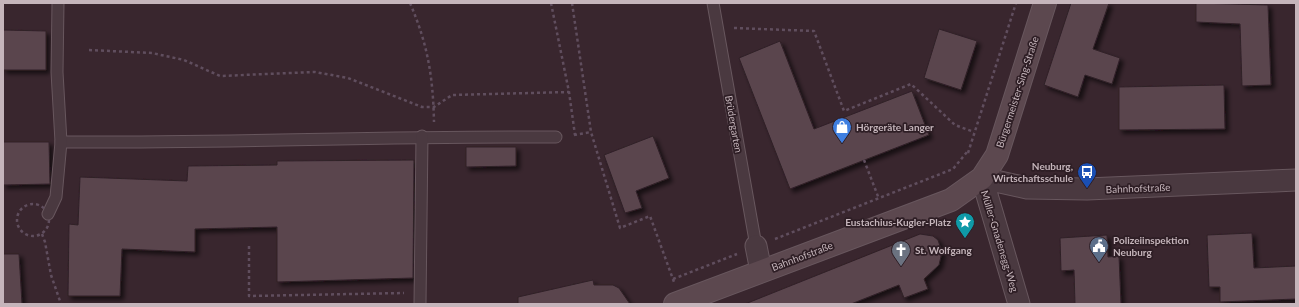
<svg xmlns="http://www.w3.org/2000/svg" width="1299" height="307" viewBox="0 0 1299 307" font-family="Lato,sans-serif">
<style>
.building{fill:#5a454e;stroke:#302027;filter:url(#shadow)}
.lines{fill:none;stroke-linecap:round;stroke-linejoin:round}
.service-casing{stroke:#68575e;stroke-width:13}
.minor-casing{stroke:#68575e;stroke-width:23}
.secondary-casing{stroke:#68575e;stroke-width:24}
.path{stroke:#604e5e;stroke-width:2.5;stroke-dasharray:3 3;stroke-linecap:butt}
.service{stroke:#4a3940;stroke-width:11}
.minor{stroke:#4a3940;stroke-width:21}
.secondary{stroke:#5c484f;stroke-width:22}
.labels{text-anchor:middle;stroke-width:3.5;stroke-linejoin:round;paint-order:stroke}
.street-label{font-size:10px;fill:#c5b5bb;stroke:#2e1e25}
.poi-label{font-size:10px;font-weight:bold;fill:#c5b5bb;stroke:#2e1e25;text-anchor:start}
</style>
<defs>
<filter id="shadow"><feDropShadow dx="3.5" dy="3.5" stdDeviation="2" flood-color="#0009"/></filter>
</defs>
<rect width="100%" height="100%" fill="#39262e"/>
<g class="building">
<polygon points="1071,3 1109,3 1093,49 1120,58 1112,84 1085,75 1078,97 1044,85"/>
<polygon points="1196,3 1268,5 1271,85 1242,86 1240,24 1196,22"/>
<polygon points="939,29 977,41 961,90 924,78"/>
<polygon points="3,30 46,31 46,70 3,70"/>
<polygon points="780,41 814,129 912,91 929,135 790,189 739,58"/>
<polygon points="1224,85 1225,129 1119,130 1119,87"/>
<polygon points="653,136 669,178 636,191 642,208 625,213 604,155"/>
<polygon points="3,142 49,142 50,184 3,185"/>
<polygon points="466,147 516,147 516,166 466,167"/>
<polygon points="414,160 413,278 277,282 277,227 195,229 195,252 122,249 120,296 68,296 69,224 78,225 80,177 187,181 188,166 277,165 277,161"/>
<polygon points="1252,233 1254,268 1296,266 1296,299 1220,302 1220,287 1209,287 1207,235"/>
<polygon points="920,234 933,236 938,240 942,252 939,265 924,279 928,289 904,298 899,285 851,304 745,304"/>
<polygon points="1107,235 1108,257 1119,256 1121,304 1075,304 1074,270 1061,271 1060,238"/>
<polygon points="3,254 19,254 22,304 3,304"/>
<polygon points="593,280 594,285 613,285 619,288 630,304 518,304 518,297"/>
</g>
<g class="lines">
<defs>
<g id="service">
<polyline points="713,3 756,246"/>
<path d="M61 142C226 143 391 136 556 137"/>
<polyline points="48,214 56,197 61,142 57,72 58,3"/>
<polyline points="420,304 422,136"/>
</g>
<g id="minor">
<polyline points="756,246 761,271"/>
<polyline points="1019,304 982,178 1027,188 1087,189 1296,180"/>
</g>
<polyline id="secondary" points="675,304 951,200 982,178 997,155 1045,3"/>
</defs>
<use href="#service" class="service-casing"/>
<use href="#minor" class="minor-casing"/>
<use href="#secondary" class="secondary-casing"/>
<g class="path">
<path d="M410 3C428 45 433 77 434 122"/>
<polyline points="551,3 569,92 575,135"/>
<polyline points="572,3 591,132 620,228 650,216 674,282"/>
<polyline points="734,28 814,31 844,111 911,84 955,125 974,132"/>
<polyline points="89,50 152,53 184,60 220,76 315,72 348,78 422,107 434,107 452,95 569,92"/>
<polyline points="574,135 591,132"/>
<polyline points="968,153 1016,3"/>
<polyline points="864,160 879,199"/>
<circle cx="33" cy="220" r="16"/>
<polyline points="42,234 45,242 51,275 61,304"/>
<polyline points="775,239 953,169 967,152"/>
<polyline points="249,246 249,296 404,293"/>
<polyline points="673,279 737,254"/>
</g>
<use href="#service" class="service"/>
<use href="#minor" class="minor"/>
<use href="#secondary" class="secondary"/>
</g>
<defs>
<symbol id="shop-pin" viewBox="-11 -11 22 30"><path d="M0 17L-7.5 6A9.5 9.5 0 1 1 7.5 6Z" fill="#3f7fe0" stroke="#2e1e25"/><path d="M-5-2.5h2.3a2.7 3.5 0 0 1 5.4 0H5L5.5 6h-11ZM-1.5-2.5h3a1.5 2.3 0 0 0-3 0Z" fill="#fff"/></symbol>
<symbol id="bus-pin" viewBox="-11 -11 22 30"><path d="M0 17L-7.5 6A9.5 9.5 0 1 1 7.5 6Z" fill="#1a4fb4" stroke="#2e1e25"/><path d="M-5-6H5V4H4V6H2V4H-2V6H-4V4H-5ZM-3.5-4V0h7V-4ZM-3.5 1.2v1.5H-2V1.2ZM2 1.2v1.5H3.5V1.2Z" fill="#fff"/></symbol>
<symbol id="sight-pin" viewBox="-11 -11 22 30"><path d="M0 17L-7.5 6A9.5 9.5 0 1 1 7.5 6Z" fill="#0f9aa8" stroke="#2e1e25"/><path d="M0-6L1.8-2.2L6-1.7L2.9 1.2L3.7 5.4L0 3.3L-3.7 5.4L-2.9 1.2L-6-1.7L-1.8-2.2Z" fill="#fff"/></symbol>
<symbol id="civic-pin" viewBox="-11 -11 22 30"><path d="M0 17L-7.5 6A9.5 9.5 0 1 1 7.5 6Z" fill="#5c6f8a" stroke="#2e1e25"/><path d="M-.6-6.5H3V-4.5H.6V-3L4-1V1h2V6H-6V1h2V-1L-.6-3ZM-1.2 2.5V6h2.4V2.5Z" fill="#fff"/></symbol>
<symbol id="church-pin" viewBox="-11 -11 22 30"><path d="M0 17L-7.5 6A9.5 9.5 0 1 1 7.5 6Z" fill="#6b7280" stroke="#2e1e25"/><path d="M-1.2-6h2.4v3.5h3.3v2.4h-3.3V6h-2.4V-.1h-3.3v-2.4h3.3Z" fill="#fff"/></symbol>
</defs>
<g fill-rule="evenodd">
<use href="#shop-pin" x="831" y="116" width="22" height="30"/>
<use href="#bus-pin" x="1076" y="161" width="22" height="30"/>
<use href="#sight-pin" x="954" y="211" width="22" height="30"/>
<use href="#civic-pin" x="1088" y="235" width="22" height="30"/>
<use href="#church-pin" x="890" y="239" width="22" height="30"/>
</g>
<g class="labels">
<g class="street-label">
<text transform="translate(1017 92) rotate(-72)" y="4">Bürgermeister-Sing-Straße</text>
<text transform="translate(734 124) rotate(80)" y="4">Brüdergarten</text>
<text transform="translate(1138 188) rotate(-2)" y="4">Bahnhofstraße</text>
<text transform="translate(1000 241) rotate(73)" y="4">Müller-Gnadenegg-Weg</text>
<text transform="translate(802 256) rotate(-21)" y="4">Bahnhofstraße</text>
</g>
<g class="poi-label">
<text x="856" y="131">Hörgeräte Langer</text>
<text x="1073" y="170" text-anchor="end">Neuburg,<tspan x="1073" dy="12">Wirtschaftsschule</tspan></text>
<text x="951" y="226" text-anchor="end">Eustachius-Kugler-Platz</text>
<text x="1113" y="244">Polizeiinspektion<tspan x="1113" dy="12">Neuburg</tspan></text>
<text x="915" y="254">St. Wolfgang</text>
</g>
</g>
<rect width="1299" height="307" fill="none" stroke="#c5b5bb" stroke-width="8"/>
</svg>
